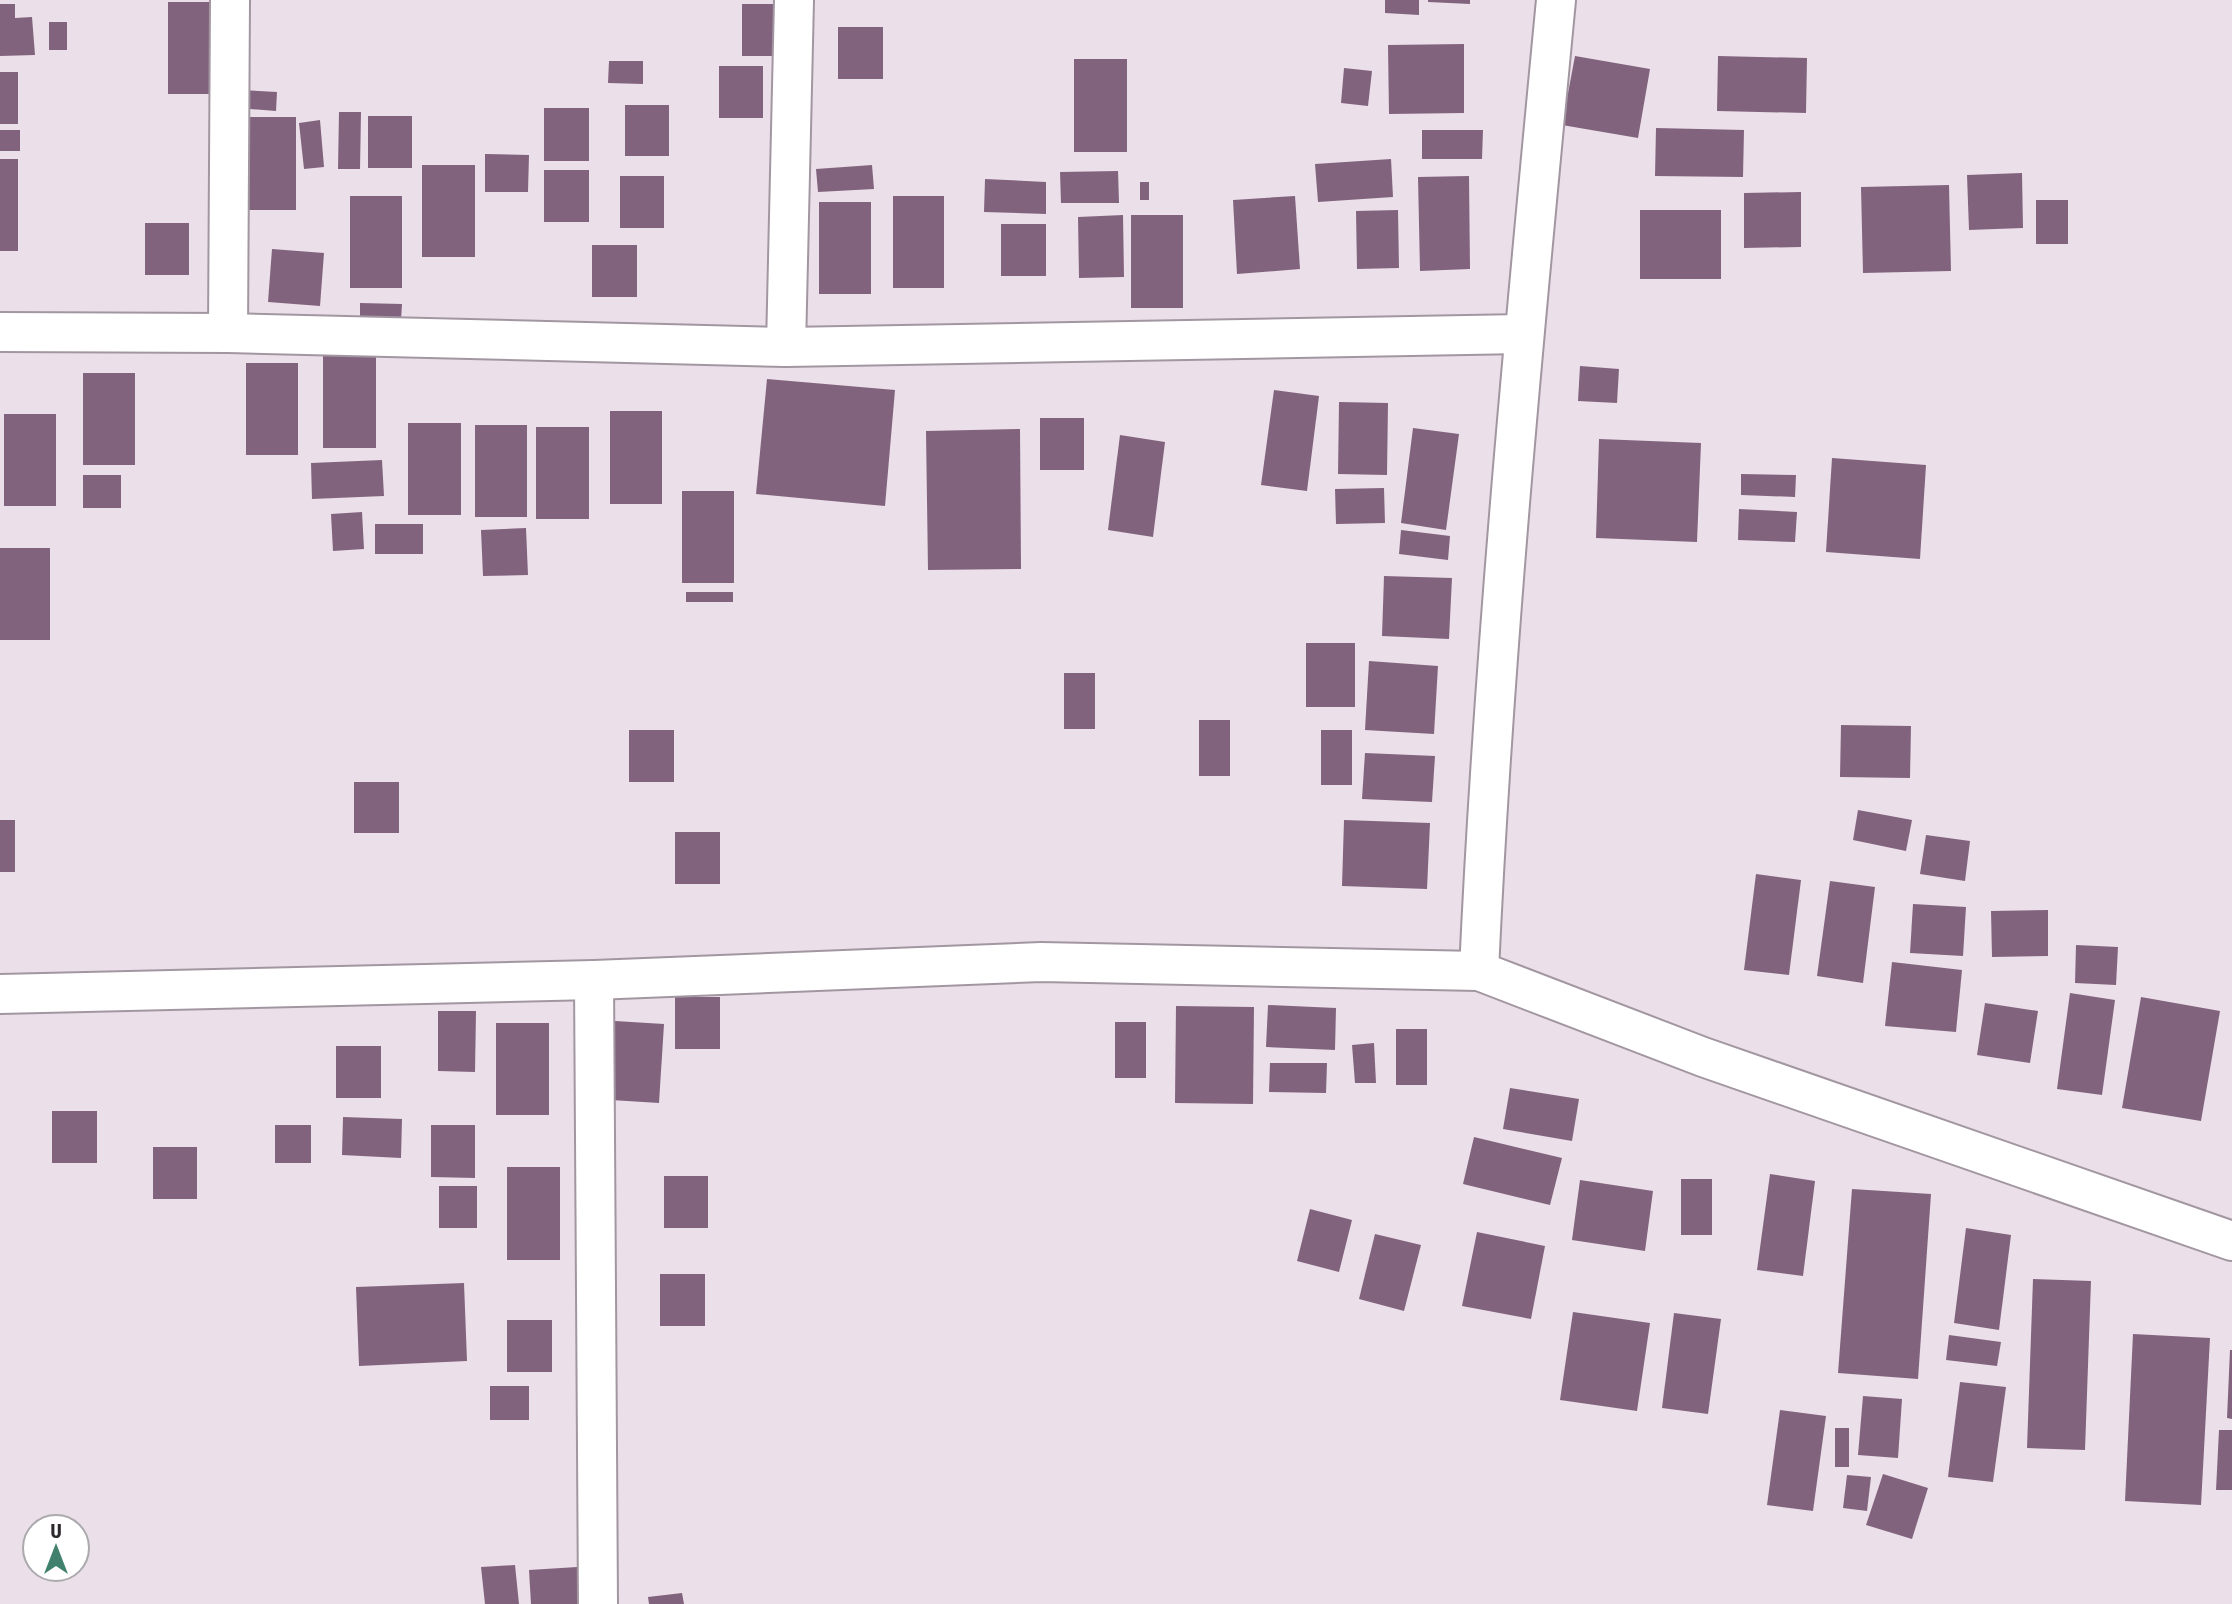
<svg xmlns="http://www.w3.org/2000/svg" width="2232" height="1604" viewBox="0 0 2232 1604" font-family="'Fira Sans Condensed',sans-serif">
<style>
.building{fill:#82637e}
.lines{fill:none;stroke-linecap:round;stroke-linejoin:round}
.minor-casing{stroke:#a297a1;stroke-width:42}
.minor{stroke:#fff;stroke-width:38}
</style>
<rect width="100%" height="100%" fill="#ebdfe9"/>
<g class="building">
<polygon points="1385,0 1419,0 1419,15 1385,13"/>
<polygon points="1428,0 1470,0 1470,4 1428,2"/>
<rect x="168" y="2" width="52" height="92"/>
<polygon points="0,4 15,4 15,18 32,17 35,55 0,56"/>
<rect x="742" y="4" width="44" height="52"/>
<rect x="49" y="22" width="18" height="28"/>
<rect x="838" y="27" width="45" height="52"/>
<polygon points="1464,44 1464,113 1389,114 1388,45"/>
<polygon points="1575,56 1650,69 1638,138 1562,125"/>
<polygon points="1718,56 1807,58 1806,113 1717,111"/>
<rect x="1074" y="59" width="53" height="93"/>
<polygon points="609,61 643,61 643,84 608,83"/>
<rect x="719" y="66" width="44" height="52"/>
<polygon points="1344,68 1372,71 1368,106 1341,103"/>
<rect x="0" y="72" width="18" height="52"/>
<polygon points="240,90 277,92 276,111 238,108"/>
<rect x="625" y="105" width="44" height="51"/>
<rect x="544" y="108" width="45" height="53"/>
<polygon points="339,112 361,112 360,169 338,169"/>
<rect x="368" y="116" width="44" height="52"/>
<rect x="244" y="117" width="52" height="93"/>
<polygon points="320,120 324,167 304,169 299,123"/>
<polygon points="1656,128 1744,130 1743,177 1655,176"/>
<rect x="0" y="130" width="20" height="21"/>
<polygon points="1422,130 1483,130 1482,159 1422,159"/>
<polygon points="485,154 529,155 528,192 485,192"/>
<rect x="0" y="159" width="18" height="92"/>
<polygon points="1391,159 1393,197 1318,202 1315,164"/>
<rect x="422" y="165" width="53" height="92"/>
<polygon points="872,165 874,189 818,192 816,169"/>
<rect x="544" y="170" width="45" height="52"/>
<polygon points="1118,171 1119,203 1061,203 1060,172"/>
<polygon points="2022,173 2023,228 1969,230 1967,175"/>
<rect x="620" y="176" width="44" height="52"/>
<polygon points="1469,176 1470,269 1420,271 1418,177"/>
<polygon points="985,179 1046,182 1046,214 984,212"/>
<rect x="1140" y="182" width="9" height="18"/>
<polygon points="1949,185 1951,271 1863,273 1861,187"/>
<polygon points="1801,192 1801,247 1744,248 1744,193"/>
<rect x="350" y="196" width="52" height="92"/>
<rect x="893" y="196" width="51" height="92"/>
<polygon points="1295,196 1300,269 1237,274 1233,200"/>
<rect x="2036" y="200" width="32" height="44"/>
<rect x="819" y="202" width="52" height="92"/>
<polygon points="1398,210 1399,268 1357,269 1356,211"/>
<rect x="1640" y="210" width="81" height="69"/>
<polygon points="1123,215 1124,277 1079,278 1078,217"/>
<rect x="1131" y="215" width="52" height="93"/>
<rect x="145" y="223" width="44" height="52"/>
<rect x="1001" y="224" width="45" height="52"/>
<rect x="592" y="245" width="45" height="52"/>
<polygon points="272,249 324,253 320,306 268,302"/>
<polygon points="360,303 402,304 401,320 360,319"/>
<rect x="323" y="356" width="53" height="92"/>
<rect x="246" y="363" width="52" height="92"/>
<polygon points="1580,366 1619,369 1617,403 1578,401"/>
<rect x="83" y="373" width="52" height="92"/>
<polygon points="767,379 895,390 885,506 756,494"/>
<polygon points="1274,390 1319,396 1307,491 1261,485"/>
<polygon points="1339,402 1388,403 1387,475 1338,474"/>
<rect x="610" y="411" width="52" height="93"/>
<rect x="4" y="414" width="52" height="92"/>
<rect x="1040" y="418" width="44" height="52"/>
<rect x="408" y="423" width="53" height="92"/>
<rect x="475" y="425" width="52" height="92"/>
<rect x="536" y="427" width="53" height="92"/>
<polygon points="1413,428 1459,434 1446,530 1401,523"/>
<polygon points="1020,429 1021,569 928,570 926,431"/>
<polygon points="1120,435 1165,442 1153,537 1108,530"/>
<polygon points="1599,439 1701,443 1697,542 1596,538"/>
<polygon points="1832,458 1926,465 1920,559 1826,552"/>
<polygon points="382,460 384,496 312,499 311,463"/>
<polygon points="1741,474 1796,475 1795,497 1741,495"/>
<rect x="83" y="475" width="38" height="33"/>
<polygon points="1384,488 1385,523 1336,524 1335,489"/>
<rect x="682" y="491" width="52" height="92"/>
<polygon points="1739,509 1797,512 1795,542 1738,540"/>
<polygon points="362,512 364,549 333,551 331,514"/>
<rect x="375" y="524" width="48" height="30"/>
<polygon points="526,528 528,575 483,576 481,530"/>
<polygon points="1401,530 1450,536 1448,560 1399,554"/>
<rect x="0" y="548" width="50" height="92"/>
<polygon points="1384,576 1452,578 1449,639 1382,636"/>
<rect x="686" y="592" width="47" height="10"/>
<rect x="1306" y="643" width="49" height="64"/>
<polygon points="1369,661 1438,666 1434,734 1365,730"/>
<rect x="1064" y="673" width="31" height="56"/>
<rect x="1199" y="720" width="31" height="56"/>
<polygon points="1841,725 1911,726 1910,778 1840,777"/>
<rect x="629" y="730" width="45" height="52"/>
<rect x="1321" y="730" width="31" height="55"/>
<polygon points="1365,753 1435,756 1432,802 1362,799"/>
<rect x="354" y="782" width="45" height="51"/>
<polygon points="1858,810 1912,820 1906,851 1853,840"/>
<rect x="0" y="820" width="15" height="52"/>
<polygon points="1344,820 1430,823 1427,889 1342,886"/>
<rect x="675" y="832" width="45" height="52"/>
<polygon points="1926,835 1970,841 1965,881 1920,874"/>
<polygon points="1756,874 1801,880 1789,975 1744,970"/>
<polygon points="1830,881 1875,887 1863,983 1817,976"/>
<polygon points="1913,904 1966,907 1963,956 1910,953"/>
<polygon points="2048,910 2048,956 1992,957 1991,911"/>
<polygon points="2076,945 2118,947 2116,985 2075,983"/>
<polygon points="1892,962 1962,970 1956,1032 1885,1026"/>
<polygon points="2070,993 2115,1000 2102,1095 2057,1089"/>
<rect x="675" y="997" width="45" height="52"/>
<polygon points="2141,997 2220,1011 2201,1121 2122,1108"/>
<polygon points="1985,1003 2038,1011 2030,1063 1977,1055"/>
<polygon points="1268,1005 1336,1008 1335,1050 1266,1047"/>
<polygon points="1176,1006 1254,1007 1253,1104 1175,1103"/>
<polygon points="438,1011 476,1011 475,1072 438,1071"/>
<polygon points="615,1021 664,1024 659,1103 611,1100"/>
<rect x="1115" y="1022" width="31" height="56"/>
<rect x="496" y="1023" width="53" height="92"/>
<rect x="1396" y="1029" width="31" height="56"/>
<polygon points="1374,1043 1376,1083 1355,1083 1352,1045"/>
<rect x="336" y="1046" width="45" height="52"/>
<polygon points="1270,1063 1327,1063 1326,1093 1269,1092"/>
<polygon points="1510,1088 1579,1099 1572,1141 1503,1129"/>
<rect x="52" y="1111" width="45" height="52"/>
<polygon points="343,1117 402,1119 401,1158 342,1155"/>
<rect x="275" y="1125" width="36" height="38"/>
<polygon points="431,1125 475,1125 475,1178 431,1177"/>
<polygon points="1474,1137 1562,1158 1550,1205 1463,1184"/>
<rect x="153" y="1147" width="44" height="52"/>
<rect x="507" y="1167" width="53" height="93"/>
<polygon points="1770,1174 1815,1181 1803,1276 1757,1270"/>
<rect x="664" y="1176" width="44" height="52"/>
<rect x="1681" y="1179" width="31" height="56"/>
<polygon points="1580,1180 1653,1191 1645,1251 1572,1240"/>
<rect x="439" y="1186" width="38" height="42"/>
<polygon points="1852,1189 1931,1194 1918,1379 1838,1373"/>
<polygon points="1310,1209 1352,1220 1339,1272 1297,1261"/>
<polygon points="1966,1228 2011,1235 1999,1330 1954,1323"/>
<polygon points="1477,1232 1545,1246 1531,1319 1462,1306"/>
<polygon points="1375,1234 1421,1245 1404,1311 1359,1299"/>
<rect x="660" y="1274" width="45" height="52"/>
<polygon points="2033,1279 2091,1281 2085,1450 2027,1448"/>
<polygon points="464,1283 467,1361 359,1366 356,1287"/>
<polygon points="1573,1312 1650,1323 1637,1411 1560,1400"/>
<polygon points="1674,1313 1721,1319 1708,1414 1662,1408"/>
<rect x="507" y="1320" width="45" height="52"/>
<polygon points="2133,1334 2210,1338 2201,1505 2125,1501"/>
<polygon points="1949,1335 2001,1342 1997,1366 1946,1360"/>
<polygon points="2230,1350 2232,1350 2232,1419 2227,1418"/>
<polygon points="1960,1382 2006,1387 1993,1482 1948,1477"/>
<rect x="490" y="1386" width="39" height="34"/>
<polygon points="1863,1396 1902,1399 1898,1458 1858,1455"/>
<polygon points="1780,1410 1826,1416 1813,1511 1767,1505"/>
<rect x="1835" y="1428" width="14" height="39"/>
<polygon points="2219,1430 2232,1430 2232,1490 2216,1490"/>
<polygon points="1883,1474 1928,1488 1912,1539 1866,1525"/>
<polygon points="1847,1475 1871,1477 1867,1511 1843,1508"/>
<polygon points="515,1565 519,1604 485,1604 481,1567"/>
<polygon points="577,1567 579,1604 531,1604 529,1570"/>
<polygon points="682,1593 684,1604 649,1604 648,1597"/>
</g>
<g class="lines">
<defs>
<g id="minor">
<path d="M1556 0C1525 323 1494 647 1479 971L1703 1057 2232 1241"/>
<polyline points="0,332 228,333 786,347 1523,334"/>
<polyline points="228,333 230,0"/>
<polyline points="786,347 794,0"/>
<polyline points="594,980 598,1604"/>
<polyline points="0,994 594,980 1041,962 1479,971"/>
</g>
</defs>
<use href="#minor" class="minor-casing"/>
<use href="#minor" class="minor"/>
</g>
<g transform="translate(56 1548)"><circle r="33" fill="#ffffff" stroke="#aba9ab" stroke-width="2"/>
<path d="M0-5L12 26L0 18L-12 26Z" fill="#41806d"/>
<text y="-10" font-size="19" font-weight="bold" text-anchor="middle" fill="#2d282c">U</text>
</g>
</svg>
